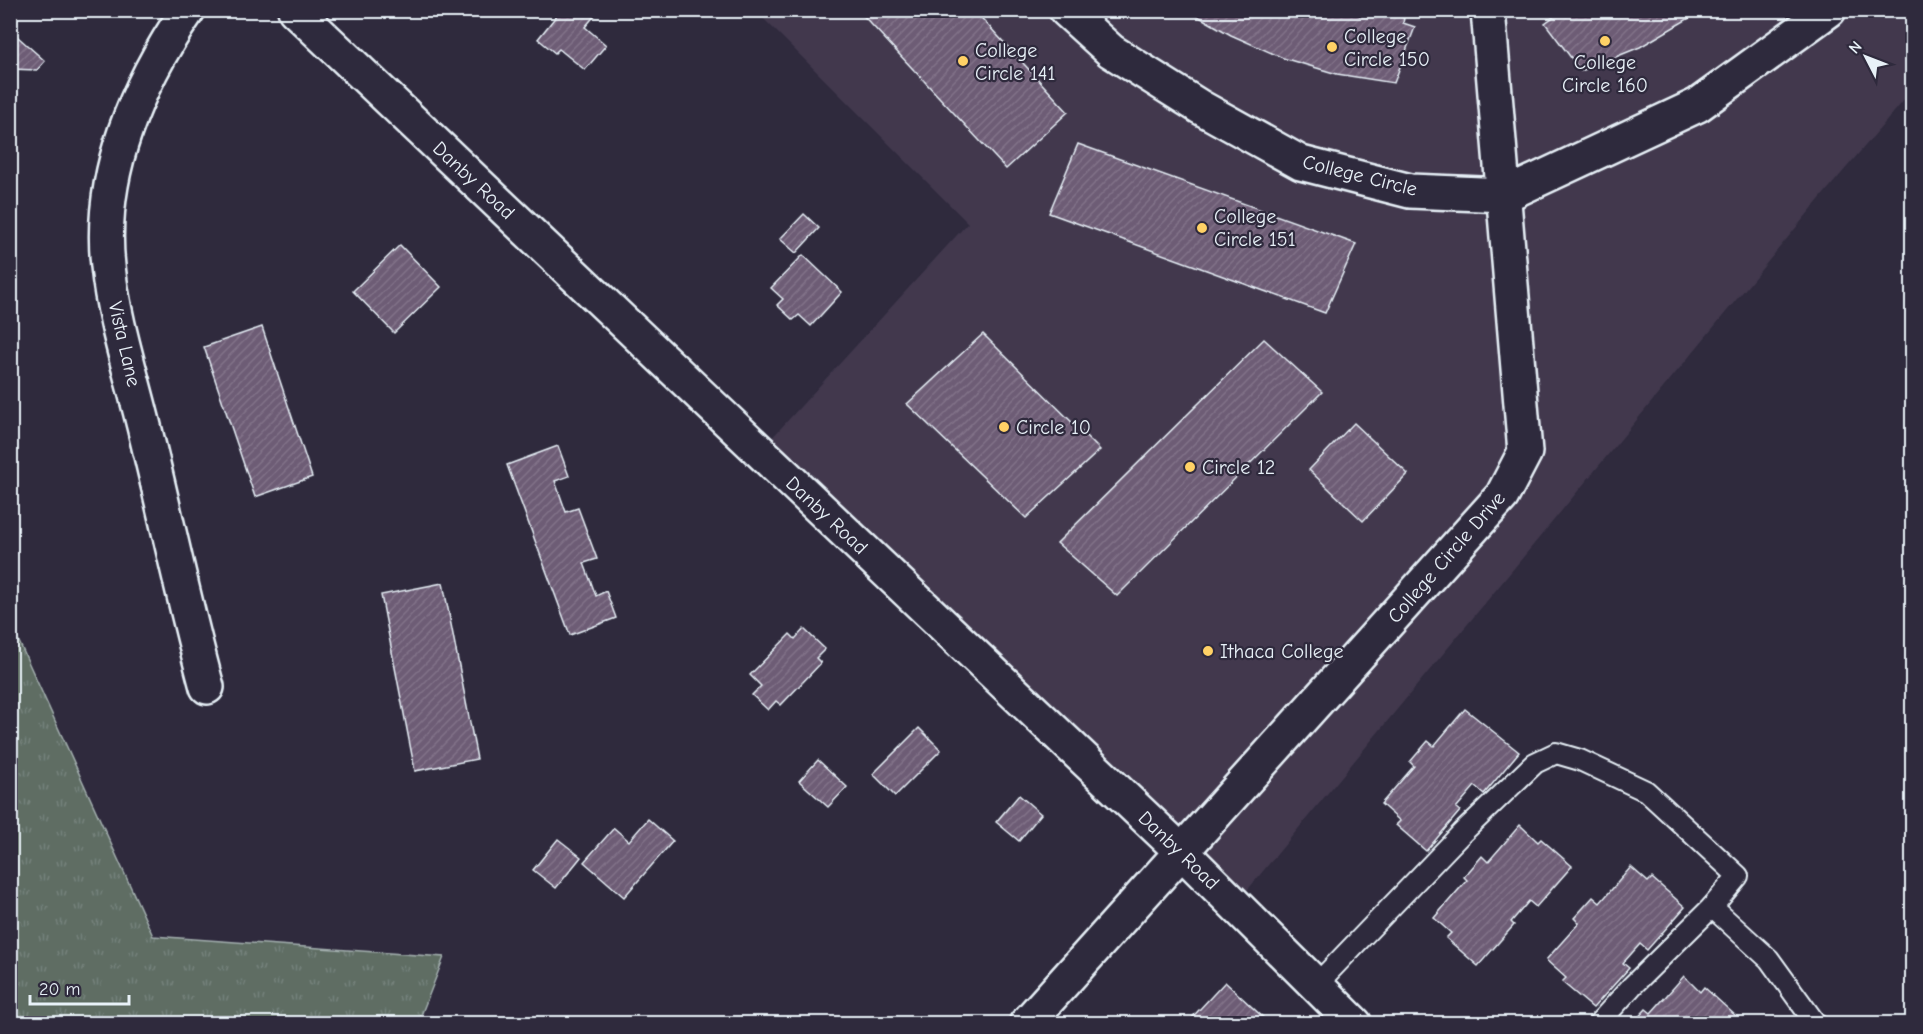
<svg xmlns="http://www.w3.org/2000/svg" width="1923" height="1034" viewBox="0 0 1923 1034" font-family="'Comic Neue',sans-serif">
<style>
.built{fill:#42394e}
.grass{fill:url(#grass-tufts);stroke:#a3afae;stroke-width:1.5}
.building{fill:url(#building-hatch);stroke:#e8f1f8;stroke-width:1.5}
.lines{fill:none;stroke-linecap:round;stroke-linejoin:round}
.service-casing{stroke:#e8f1f8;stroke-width:24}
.minor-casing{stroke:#e8f1f8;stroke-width:38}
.secondary-casing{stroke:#e8f1f8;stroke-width:38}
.service{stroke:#2f2a3d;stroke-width:20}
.minor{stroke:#2f2a3d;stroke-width:33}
.secondary{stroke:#2f2a3d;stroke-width:33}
.poi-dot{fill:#ffd166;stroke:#2f2a3d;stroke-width:2}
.labels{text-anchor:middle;stroke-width:4.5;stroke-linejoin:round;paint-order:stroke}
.poi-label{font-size:20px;fill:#e8f1f8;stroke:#2f2a3d;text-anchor:start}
.street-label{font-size:20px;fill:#e8f1f8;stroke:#2f2a3d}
</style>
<defs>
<pattern id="grass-tufts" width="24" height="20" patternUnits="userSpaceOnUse" patternTransform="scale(1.5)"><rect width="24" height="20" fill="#5e6d64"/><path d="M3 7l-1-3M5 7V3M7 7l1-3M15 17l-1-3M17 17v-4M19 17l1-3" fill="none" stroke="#75827b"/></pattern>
<pattern id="building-hatch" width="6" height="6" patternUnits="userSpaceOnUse" patternTransform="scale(1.5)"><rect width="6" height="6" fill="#6d5b75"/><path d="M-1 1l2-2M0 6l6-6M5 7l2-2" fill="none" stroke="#827389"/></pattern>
</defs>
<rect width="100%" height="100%" fill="#2f2a3d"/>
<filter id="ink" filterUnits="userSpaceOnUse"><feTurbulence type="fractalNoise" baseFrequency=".0167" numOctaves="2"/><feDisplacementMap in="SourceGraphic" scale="12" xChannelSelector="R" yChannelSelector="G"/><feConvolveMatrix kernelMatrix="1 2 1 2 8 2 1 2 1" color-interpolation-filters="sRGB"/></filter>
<g filter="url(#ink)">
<polygon class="built" points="756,11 1912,11 1912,91 1823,195 1235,905 760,451 968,223"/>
<polygon class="grass" points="10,622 153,936 444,957 418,1023 11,1023"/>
<g class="building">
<polygon points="561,10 592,10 596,14 585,27 606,45 585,70 559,49 555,53 538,39"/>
<polygon points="858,10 974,10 1068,112 1006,169"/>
<polygon points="1187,10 1349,10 1360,16 1362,10 1385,10 1404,18 1403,23 1415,27 1394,83 1337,74 1283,58 1231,35"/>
<polygon points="1558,10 1703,10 1640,47 1581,71 1545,23 1559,13"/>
<polygon points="10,30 45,61 37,70 10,69"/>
<polygon points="1078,144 1356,244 1325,313 1049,213"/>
<polygon points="804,214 819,228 796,253 780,239"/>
<polygon points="400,245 441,287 394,333 353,291"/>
<polygon points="803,255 842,292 811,326 799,315 793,320 777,305 783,299 771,288"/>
<polygon points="262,327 312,477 255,497 204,347"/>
<polygon points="983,334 1100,450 1026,518 907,404"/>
<polygon points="1264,339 1322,392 1117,596 1057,543"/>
<polygon points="1354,423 1408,474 1363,521 1309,470"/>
<polygon points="558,446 569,476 555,481 566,512 578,508 597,559 584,563 596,596 606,591 616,618 570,635 507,465"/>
<polygon points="443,583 477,759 415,771 381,595"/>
<polygon points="804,629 825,649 816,658 821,663 781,705 776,701 768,710 752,695 761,686 750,675 790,634 795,639"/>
<polygon points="1465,709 1519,752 1484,794 1475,786 1456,808 1460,811 1426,851 1396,825 1400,821 1381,804 1414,766 1410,762 1428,741 1434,746"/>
<polygon points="919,728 941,750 895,796 873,774"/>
<polygon points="818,760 847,787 828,807 799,781"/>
<polygon points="1019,795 1041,814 1019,841 996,822"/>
<polygon points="648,819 673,841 624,897 584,862 614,828 629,841"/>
<polygon points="1520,825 1538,842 1541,839 1572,866 1536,907 1529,901 1511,922 1514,925 1478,966 1446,938 1451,933 1434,918 1467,880 1464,877 1482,856 1488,862"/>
<polygon points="558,839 581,857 556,888 533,870"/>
<polygon points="1631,867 1648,882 1652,878 1685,907 1647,950 1640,944 1623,963 1629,968 1593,1008 1562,982 1566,978 1546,960 1579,923 1574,918 1593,897 1600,903"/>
<polygon points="1684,976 1700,992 1704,987 1737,1017 1731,1024 1632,1024 1646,1009 1651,1013"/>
<polygon points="1225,982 1268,1022 1267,1024 1186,1024"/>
</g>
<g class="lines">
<defs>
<g id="service">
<polyline points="1315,986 1462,833 1535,763 1556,753 1580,760 1646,791 1738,876 1712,907"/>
<polyline points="1598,1024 1632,986 1712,907 1769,959 1816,1024"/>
</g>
<g id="minor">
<path d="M188 10C137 84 98 174 108 266 114 325 135 385 148 443 168 525 185 606 207 687"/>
<polyline points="1066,10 1111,51 1200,107 1301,163 1410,191 1505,195 1698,105 1829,10"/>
<polyline points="1026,1024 1502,496 1525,452 1488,10"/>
</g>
<polyline id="secondary" points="295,10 1181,851 1355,1024"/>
</defs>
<use href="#service" class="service-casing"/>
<use href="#minor" class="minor-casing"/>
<use href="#secondary" class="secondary-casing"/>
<use href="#service" class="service"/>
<use href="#minor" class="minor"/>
<use href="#secondary" class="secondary"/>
</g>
</g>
<g class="poi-dot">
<circle cx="1605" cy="41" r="6"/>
<circle cx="1332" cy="47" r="6"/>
<circle cx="963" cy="61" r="6"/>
<circle cx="1202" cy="228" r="6"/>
<circle cx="1004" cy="427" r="6"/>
<circle cx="1190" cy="467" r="6"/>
<circle cx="1208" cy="651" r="6"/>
</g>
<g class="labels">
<g class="poi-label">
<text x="1344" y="43">College<tspan x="1344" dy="23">Circle 150</tspan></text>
<text x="975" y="57">College<tspan x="975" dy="23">Circle 141</tspan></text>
<text x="1605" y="69" text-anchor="middle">College<tspan x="1605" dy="23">Circle 160</tspan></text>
<text x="1214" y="223">College<tspan x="1214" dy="23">Circle 151</tspan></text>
<text x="1016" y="434">Circle 10</text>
<text x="1202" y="474">Circle 12</text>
<text x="1220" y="658">Ithaca College</text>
</g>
<g class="street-label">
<text transform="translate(1360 175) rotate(14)" y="7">College Circle</text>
<text transform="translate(474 180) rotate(43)" y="7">Danby Road</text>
<text transform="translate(125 344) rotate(77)" y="7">Vista Lane</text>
<text transform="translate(827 515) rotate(43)" y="7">Danby Road</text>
<text transform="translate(1446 557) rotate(-49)" y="7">College Circle Drive</text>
<text transform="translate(1179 850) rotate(44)" y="7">Danby Road</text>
</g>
</g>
<rect width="1923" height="1034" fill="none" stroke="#2f2a3d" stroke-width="36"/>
<rect x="18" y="18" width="1887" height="998" fill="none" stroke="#e8f1f8" stroke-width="2" filter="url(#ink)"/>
<g transform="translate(1866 57) rotate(312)" stroke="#2f2a3d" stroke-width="4.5" paint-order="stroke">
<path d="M0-4.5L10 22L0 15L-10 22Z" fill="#e8f1f8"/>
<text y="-9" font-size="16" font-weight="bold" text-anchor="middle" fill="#e8f1f8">N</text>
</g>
<path d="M30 995v9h99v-9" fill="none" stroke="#e8f1f8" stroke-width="3"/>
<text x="39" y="995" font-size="18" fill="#e8f1f8" stroke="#2f2a3d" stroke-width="4.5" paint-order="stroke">20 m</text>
</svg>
